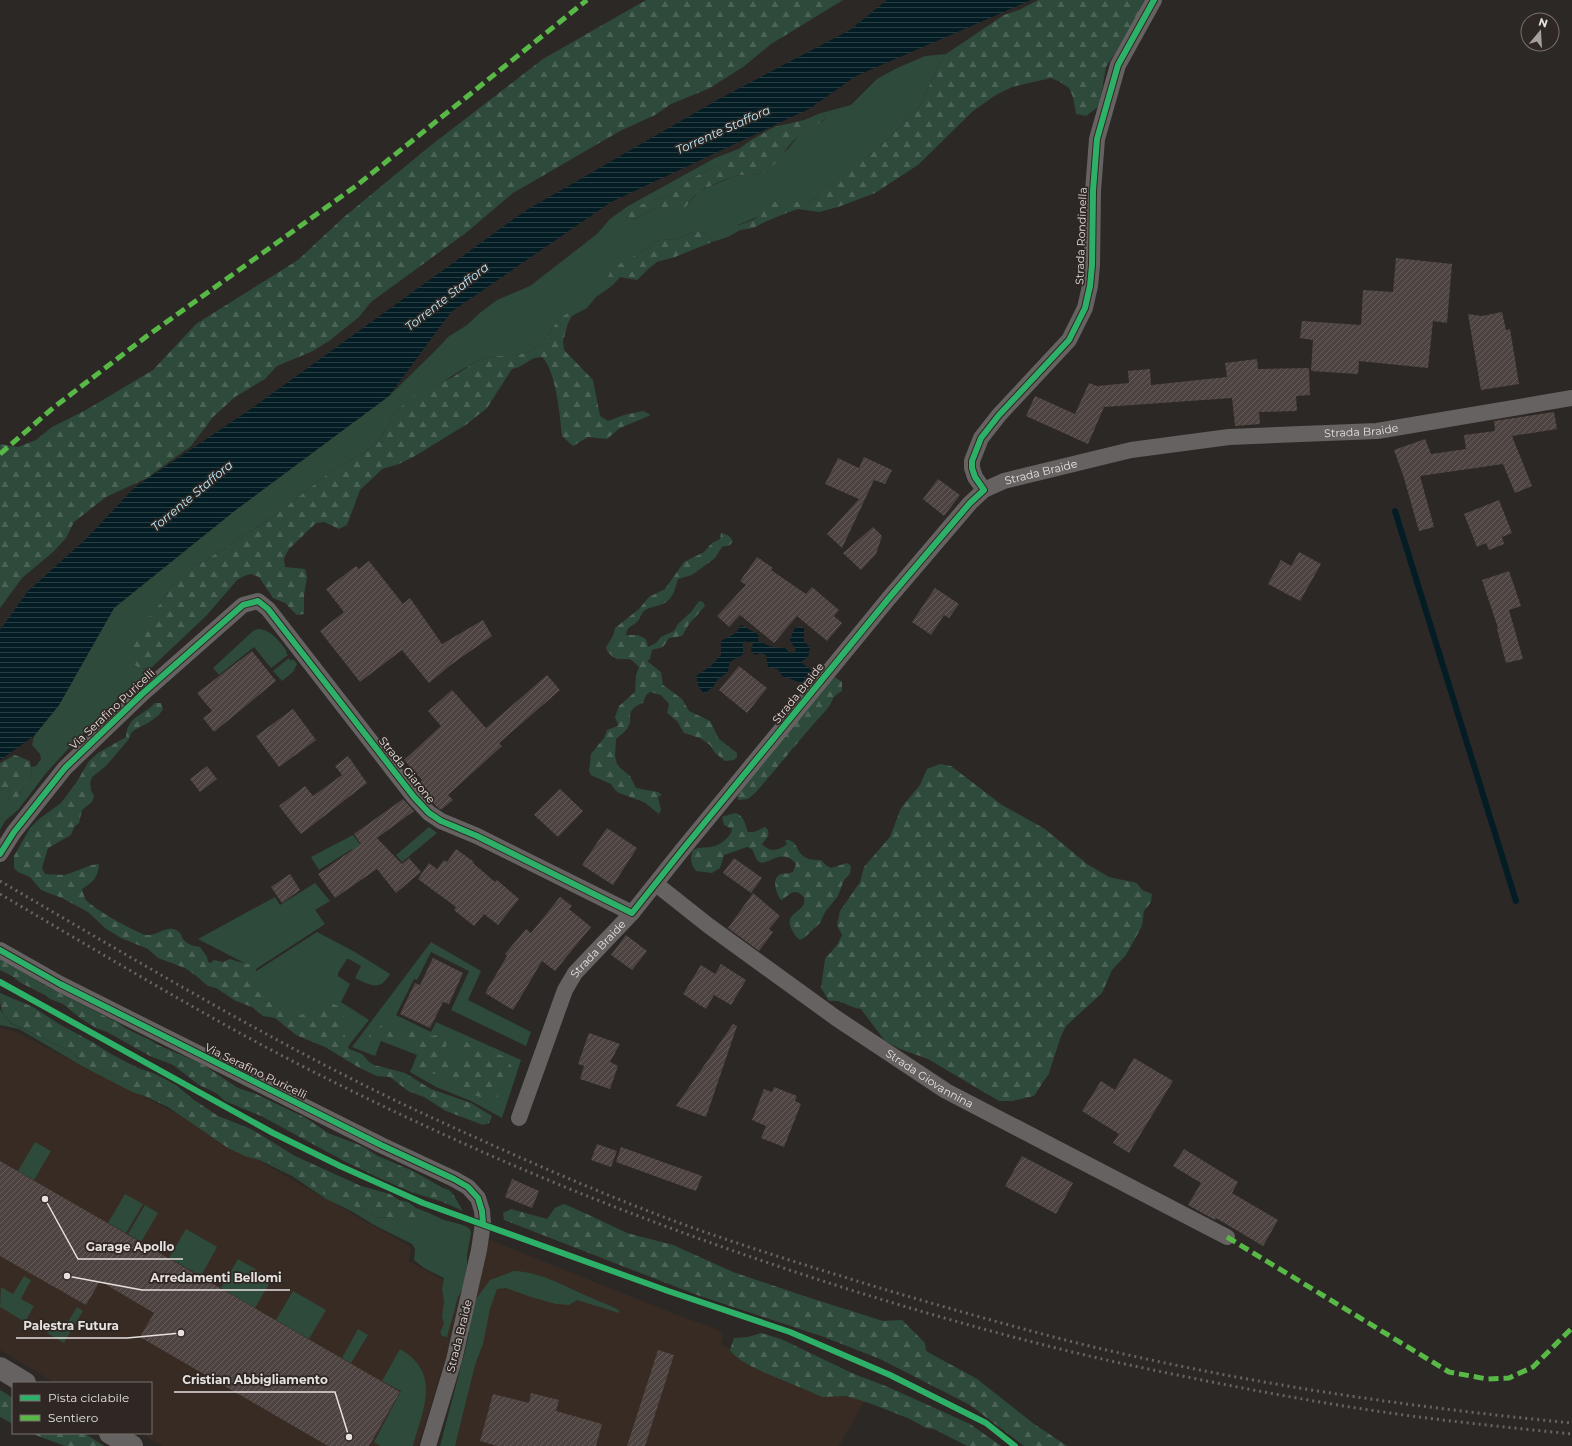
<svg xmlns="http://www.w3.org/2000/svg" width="1572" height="1446" viewBox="0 0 1572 1446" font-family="Montserrat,sans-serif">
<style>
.built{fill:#372b24}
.green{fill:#2e4a3b}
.forest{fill:url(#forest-firs)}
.water{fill:url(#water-rules)}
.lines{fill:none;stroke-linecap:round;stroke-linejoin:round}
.stream{stroke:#041d24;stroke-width:6}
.building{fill:url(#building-hatch)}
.minor{stroke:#656261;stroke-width:16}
.secondary{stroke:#656261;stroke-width:22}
.rail{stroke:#676462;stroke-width:3;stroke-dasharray:2 4;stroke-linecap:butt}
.quiet{stroke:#58b947;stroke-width:5;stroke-dasharray:10 5;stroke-linecap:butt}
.cycleway-casing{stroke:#2f2723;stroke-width:8}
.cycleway{stroke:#2db169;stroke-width:6}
.labels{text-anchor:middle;stroke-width:3.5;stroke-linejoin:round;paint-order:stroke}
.street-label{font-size:11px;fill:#e6e0de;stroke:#2f2723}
.water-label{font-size:12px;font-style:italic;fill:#bbedfe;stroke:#2f2723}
.leader{fill:none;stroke:#e6e0de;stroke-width:1.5}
.callout-dot{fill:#e6e0de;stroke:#2f2723;stroke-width:1.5}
.callout-label{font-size:12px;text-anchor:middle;font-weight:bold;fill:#e6e0de;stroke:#2f2723;stroke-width:3.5;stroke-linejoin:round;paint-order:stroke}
</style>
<defs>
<pattern id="forest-firs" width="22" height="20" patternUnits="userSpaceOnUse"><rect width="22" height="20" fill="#2e4a3b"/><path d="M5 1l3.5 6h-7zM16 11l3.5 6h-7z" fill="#4c6457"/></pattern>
<pattern id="water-rules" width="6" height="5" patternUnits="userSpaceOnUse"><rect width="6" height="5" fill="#041d24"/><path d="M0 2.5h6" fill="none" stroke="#293e43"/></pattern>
<pattern id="building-hatch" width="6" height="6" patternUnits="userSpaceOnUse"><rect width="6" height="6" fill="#4d4340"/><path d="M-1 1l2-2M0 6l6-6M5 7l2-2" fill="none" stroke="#675e5b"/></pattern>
</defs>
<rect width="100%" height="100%" fill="#2c2826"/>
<g class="built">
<polygon points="0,1028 14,1031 166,1108 411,1247 409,1261 461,1290 449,1348 418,1446 162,1446 140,1433 151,1433 151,1383 55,1383 0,1350"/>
<polygon points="490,1240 672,1313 714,1328 724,1335 721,1345 867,1397 839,1446 444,1446 469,1353 476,1291 488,1244"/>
</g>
<g class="green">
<path d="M946 54 941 60 920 106 886 141 871 154 847 170 839 174 822 188 815 199 808 202H772L762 215 738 225 740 230 728 237 712 242 710 236 698 230 675 240 662 239 656 242 640 253 605 284 612 286 596 297 587 308 572 316 568 314 560 318 543 341 529 352 513 356H494L476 361 396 411 378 442 364 453 337 467 270 519 203 562 193 565 173 584 159 605 143 669 152 667 143 677 125 692 69 748 47 772 18 810 5 821 0 830V791L4 787 10 789 8 801 20 794 23 787 32 775 31 767 36 766 41 759 40 754 32 745 34 736 59 705 114 608 233 512 389 396 437 349 448 337 467 325 481 312 497 300 530 286 597 234 610 219 628 206 715 158 741 148 738 152 715 167 690 179 672 195 653 200 626 217 631 220C641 219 649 208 659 208 670 207 678 212 687 205 692 201 694 195 699 191L735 176 759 174 789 148 797 137 807 129 823 121 827 116 821 113 851 105 877 79 897 68 925 56Z"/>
<path d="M258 629C272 630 279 641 287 651L286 653 288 655 271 668 254 647 219 675 213 668 253 631Z"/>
<polygon points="289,658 291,661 293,659 297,664 293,672 282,681 273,671"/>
<polygon points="429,827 437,833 402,862 396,855"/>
<polygon points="353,835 363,848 355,853 352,849 319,870 311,857"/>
<polygon points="315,883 330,901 315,910 325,924 256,969 198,939 275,897 280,905"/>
<path d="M317 932 355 952 390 974C380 992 370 985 355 978L361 966 349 959H347L338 973V976L350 984 341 1002 369 1020 346 1049 229 985 258 970Z"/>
<polygon points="431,942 481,971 468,1000 531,1032 526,1046 451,1010 469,971 431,952 417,980 414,979 396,1015 431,1032 436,1022 521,1060 502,1118 471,1101 436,1087 410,1072 417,1055 381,1041 375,1056 352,1047"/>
<polygon points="0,1009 6,1018 12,1024 70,1051 91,1068 111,1074 144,1096 132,1092 82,1066 19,1029 0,1025"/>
<polygon points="35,1142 51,1151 34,1180 18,1171"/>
<path d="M257 1159 276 1165 304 1181 323 1193 365 1210 376 1217 386 1218 429 1217V1213C434 1215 439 1218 444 1220 453 1223 462 1223 470 1229L471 1233 467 1255V1266L463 1287 458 1297 447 1337 442 1336 440 1332 444 1324 442 1316 444 1302 442 1289 444 1278 424 1268 414 1260 415 1249 412 1244 376 1226 351 1211 326 1199 292 1176Z"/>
<polygon points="125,1194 143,1204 126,1233 108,1223"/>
<polygon points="145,1205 158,1213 141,1242 128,1234"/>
<polygon points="186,1229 217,1247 201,1276 169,1258"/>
<polygon points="238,1259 272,1279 255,1308 221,1288"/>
<path d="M514 1271C541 1272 564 1286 587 1296 598 1301 608 1304 619 1310V1313L577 1300 569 1305 556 1304 531 1297 506 1288 497 1289 490 1309 483 1344 475 1365 455 1446H440L465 1351 469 1333V1321L476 1299 490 1280Z"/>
<polygon points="24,1276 31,1280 21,1299 34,1306 25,1322 0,1307 1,1287 13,1294"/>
<polygon points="293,1291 326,1310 309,1339 276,1320"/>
<polygon points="77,1307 83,1311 64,1343 47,1333 55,1320 66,1325"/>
<polygon points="358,1329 368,1335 351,1363 342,1358"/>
<path d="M400 1349C442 1373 423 1410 413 1446H380L374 1442 401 1391 382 1381Z"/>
</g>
<g class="forest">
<polygon points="646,0 843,0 771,44 743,67 710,88 671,104 655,115 620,131 513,193 467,232 371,302 359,317 329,341 313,351 277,366 265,379 235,397 213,417 191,446 147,478 106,497 74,522 66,538 53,552 22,578 0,608 0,444 18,447 36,440 52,427 86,410 153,370 196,324 298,260 344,217 430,146 543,59"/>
<path d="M1038 0H1144L1136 20 1106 67 1099 106 1086 116 1076 114 1073 97 1069 88 1060 82 1051 78 1012 87 996 95 973 111 918 165 875 193 838 207 819 212 798 209 789 212 767 221 753 228 740 230 737 226C749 221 765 218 766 204L772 202H808L815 199 822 188 832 178 871 154 886 141 920 106 941 60 946 54 1004 15 1019 10Z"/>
<path d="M821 113 827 116C819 126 806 128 797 137 785 148 779 164 764 172 754 177 743 173 733 177 722 180 711 186 699 191 692 196 690 205 682 209 674 212 667 207 659 208 649 208 641 219 630 220L626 217 635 207 653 200 672 195 690 179 715 167 751 140 774 127 804 120Z"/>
<polygon points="698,230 710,236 712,242 675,257 657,262 647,270 637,280 620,277 612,286 605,284 612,268 640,253 656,242 662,239 675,240"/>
<path d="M568 313 572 316 568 323 563 341 564 350 593 380 600 416 608 421 624 415 643 411 651 415 620 428 607 439 588 437 573 446 562 436C560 416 556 370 542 357L534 358 519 367 512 369 487 408 467 424 415 456 399 464 382 469 376 475 360 490 347 525 339 529 324 522 316 523 289 549 284 558 285 567 305 569 307 577 304 595V614L297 615 285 603 273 598 259 577 251 574 244 576 237 580 207 615 152 667C141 670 136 668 130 659V651L140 628 159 605 173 584 185 570 193 565 203 562 270 519 337 467 364 453 378 442 396 411 417 394 453 377 476 361 494 356H513L529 352 543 341 560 318Z"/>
<path d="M721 533C727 534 730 536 733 541L730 545 722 547 715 558 692 575 678 579C676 585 675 592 671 597 665 607 652 605 644 611 641 614 640 619 637 622 631 627 627 626 626 635H638L646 639 648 647 656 643 661 637 674 631 678 624 691 612 699 601 703 602 705 606 689 624 682 636 669 638C661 650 665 646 652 650L650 659 647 661 661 672 663 685 682 699 689 711 710 721 719 739 737 753V757L734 760 725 761 715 753 710 745 700 738 684 733 677 721 667 713 669 704 661 695 650 692 646 695 643 703C635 706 629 710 630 719 630 723 631 721 629 725 627 731 620 735 616 739L615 756 617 764 619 767 630 776 636 788 658 792 662 795 658 797 661 810 659 814 644 802 619 793 615 790 611 784 595 777 591 775 589 771 591 754 604 738 607 730 615 727 618 725 615 717 619 706 635 692 636 675 639 667 633 661 629 659H617L613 657 607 651 606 647 613 636 615 628 639 609 649 597 665 589 684 562 704 552 712 543 720 539Z"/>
<path d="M835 677 842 682V691C829 698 835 700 827 709 802 736 780 765 755 793L748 799 738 800 737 793 828 682Z"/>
<path d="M155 703H161L163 709 159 715 148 723 136 729 131 733 129 739 106 766 92 777 90 783 91 790 94 796 92 802 82 810 79 823 74 827 71 835 48 848 42 868 45 874 65 875 92 865 99 864C98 878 93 882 82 889 83 892 84 897 86 900 91 907 139 935 147 935 156 936 167 925 176 930 180 932 181 934 182 937 185 944 193 946 200 947L207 957 208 962 211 963 214 960 223 962 230 959C234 961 251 965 256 965V971L251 977C255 993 266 1000 279 1009L287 1008 301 1015C312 1010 322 1008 332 1003L338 1006 348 1025 344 1033 349 1049 362 1054 369 1062 374 1065 405 1073 431 1089 471 1103 492 1116 489 1123 483 1125 446 1111 424 1097 408 1091 390 1077 377 1076 358 1067 325 1047 296 1035 275 1018 263 1016 252 1007 236 1001 216 988 208 986 195 975 185 968 158 958 148 949 121 938 105 928 88 912 62 898 41 890 30 877 18 872 14 868V856L30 828 39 819 61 803 76 783 89 761 98 753 126 737C127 716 143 716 155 703Z"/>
<polygon points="15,755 30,761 32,775 23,787 15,804 10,806 8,801 10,789 4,787 0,791 0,763"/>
<path d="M940 764 951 766 1002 805 1045 829 1087 864 1109 877 1137 883 1142 890 1152 894 1151 902 1144 911 1142 926 1126 955 1112 970 1102 993 1066 1026 1061 1036 1049 1073 1034 1096 1012 1101H999L928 1059 900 1049 885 1041 861 1009C847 1007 843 999 829 1001L821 988 825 959 837 945 842 935 837 925 840 911 860 882 864 867 890 837 901 808 920 785 927 769Z"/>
<path d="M735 813C744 815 745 824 748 832H754L765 827C772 833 767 838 762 844 770 853 778 851 787 844L785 840C797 839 795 849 803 856 808 860 815 860 821 860L827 866 831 868 847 863 851 866 850 874 844 880 838 896 825 912 820 923 804 938 800 940C796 937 794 934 792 930 782 911 808 913 804 897 793 886 790 896 781 900 776 894 771 877 781 874 785 873 789 874 793 872L796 864C782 845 765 869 758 861 755 858 754 852 752 849L747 847 724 855 720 868 712 873 696 871C690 864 690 858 693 850 707 844 712 852 726 839 729 836 731 834 732 829L724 825 722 817Z"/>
<polygon points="0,956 46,986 120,1024 125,1028 152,1041 158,1045 202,1064 238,1088 256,1094 306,1118 328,1133 362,1146 378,1156 413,1171 443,1188 449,1190 453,1194 463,1211 443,1202 411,1192 379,1178 344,1161 261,1116 225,1101 216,1093 199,1085 173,1065 150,1056 107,1032 96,1028 80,1018 63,1004 50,999 45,995 21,983 12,976 0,970"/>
<path d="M0 993 33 1007 59 1024 94 1043 111 1054 138 1068 153 1073 167 1080 176 1085 194 1100 218 1116 251 1129 295 1156 361 1186 390 1194 399 1200 408 1202 416 1208 429 1213V1217L427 1219 417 1220 376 1217 365 1210 323 1194 304 1181 276 1165 245 1156 228 1148 168 1107 136 1092 111 1074 91 1068 70 1051 13 1024C1 1015 0 1007 0 993Z"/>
<path d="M383 1025 394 1026 407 1032 414 1030C422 1033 430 1039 437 1034L444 1035 447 1041C444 1057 442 1059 460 1062L464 1056 459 1049V1045L461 1042H467L482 1055C491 1051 497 1054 506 1057L513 1069 514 1073C499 1082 499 1082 498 1098L492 1102C487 1100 482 1098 477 1096 472 1095 466 1095 462 1092 454 1089 451 1078 443 1075 431 1071 428 1080 418 1066 419 1062 424 1054 422 1051 419 1044 392 1038 383 1035 378 1037 375 1042 370 1045L368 1044 366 1041C371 1033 374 1028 383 1025Z"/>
<polygon points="564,1204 587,1214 627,1233 673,1245 733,1272 807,1297 883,1321 902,1320 925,1343 926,1351 977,1379 1034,1424 1067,1446 1024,1446 970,1405 880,1359 824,1337 697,1295 504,1220 503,1213 511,1209 547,1219 555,1208"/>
<path d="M761 1333 781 1339 854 1374 888 1387 970 1424 1001 1446H967L934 1429 926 1428 910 1419 872 1404 846 1396 822 1397 815 1394C797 1385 737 1365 730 1350L734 1338 748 1337Z"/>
<polygon points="0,1390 13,1398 13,1424 0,1417"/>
<polygon points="30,1433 84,1433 104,1446 65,1446"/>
</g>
<g class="water">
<polygon points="887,0 1031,0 856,76 809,109 611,202 451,312 389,396 237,509 114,608 59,705 34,736 0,760 0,630 28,591 86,539 135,487 248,411 525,211 719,99 850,30"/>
<path d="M741 625 759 635 758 641 772 647 785 648 791 654 796 650 791 642 790 639 795 628 801 627 804 628V641L810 648 808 657 801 662 813 672 812 675 802 683 782 676 778 669 768 667 766 655 761 653 755 655 751 651 753 643 744 641C741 645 745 650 742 655 731 662 730 658 728 672L718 679 713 687 705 693C698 689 698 684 696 676L711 666 721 655V641L736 633Z"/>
</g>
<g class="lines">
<polyline class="stream" points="1395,511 1516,901"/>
</g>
<g class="building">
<polygon points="1396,258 1452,264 1447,323 1433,321 1428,368 1359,361 1358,374 1311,371 1313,340 1300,338 1302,321 1361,325 1363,290 1393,292"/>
<polygon points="1502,312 1506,330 1510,329 1519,384 1481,390 1468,314 1482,316"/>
<polygon points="1257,359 1258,369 1309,368 1310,395 1296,396 1297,411 1259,412 1260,424 1235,426 1232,398 1104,407 1088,444 1026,416 1035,396 1075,414 1089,383 1097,386 1129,383 1128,371 1150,369 1151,385 1227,377 1225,363"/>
<polygon points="1554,412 1557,429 1512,436 1532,486 1515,493 1503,464 1420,476 1434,527 1419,531 1404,478 1394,450 1425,439 1431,454 1466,449 1464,435 1495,431 1494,421"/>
<polygon points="864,457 892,470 885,484 874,480 842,548 827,534 859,499 825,484 838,458 859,468"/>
<polygon points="938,479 960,495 944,516 923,499"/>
<polygon points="1499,500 1512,533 1502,537 1504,544 1489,550 1486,543 1477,547 1464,514"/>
<polygon points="873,527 882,536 876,554 861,570 843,553"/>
<polygon points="1299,552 1321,564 1300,601 1268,584 1281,560 1291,566"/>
<polygon points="757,557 773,568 771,570 806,594 812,587 839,610 834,616 842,623 827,641 797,616 774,643 740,615 729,627 717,616 746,585 740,581"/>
<polygon points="369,561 403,604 410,598 442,644 483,620 492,636 452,664 429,683 402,650 360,682 320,631 344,612 326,589 356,566 359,569"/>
<polygon points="1509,571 1521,606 1509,610 1523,659 1506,663 1497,629 1498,628 1482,580"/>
<polygon points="935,588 959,604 949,618 944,615 931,635 912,622"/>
<polygon points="252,651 276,681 214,732 203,718 212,711 197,693"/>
<polygon points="739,666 767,688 747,713 719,690"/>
<polygon points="547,675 560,690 499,743 502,746 448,795 453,800 441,810 436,806 416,785 422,780 404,760 441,726 428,711 452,690 486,728"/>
<polygon points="293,709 316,740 279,767 256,736"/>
<polygon points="348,756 367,783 301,834 279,806 305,786 313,796 342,775 335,766"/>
<polygon points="207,766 217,779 200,792 190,779"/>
<polygon points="560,789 583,811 558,837 534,815"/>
<polygon points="403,799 414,811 377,838 402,864 409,858 421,872 396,893 377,869 335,898 318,874 361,844 354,834"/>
<polygon points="607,828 637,848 613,885 582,865"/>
<polygon points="456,849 474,862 473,863 495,882 497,880 519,899 498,925 484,914 474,926 454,910 456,907 418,879 429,863 437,869 444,860 447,862"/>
<polygon points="734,858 762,878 751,893 723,873"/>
<polygon points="290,874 300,890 282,903 271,887"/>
<polygon points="753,893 780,916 769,929 773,932 759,951 728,928"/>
<polygon points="560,897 572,906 569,909 591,927 555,971 542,961 513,1010 485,993 507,956 505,954 526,929 531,933"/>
<polygon points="626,935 647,951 632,970 611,955"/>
<polygon points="433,958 463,973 449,1004 443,1002 430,1028 400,1014 415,983 420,985"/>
<polygon points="721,964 746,980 731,1005 714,995 706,1009 683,994 701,965 715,974"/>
<polygon points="733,1024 737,1026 706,1117 676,1106"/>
<polygon points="589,1033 620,1044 610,1062 618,1066 610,1089 580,1079 584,1066 578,1064"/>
<polygon points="1134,1058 1173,1081 1129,1153 1113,1143 1119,1134 1082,1111 1101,1081 1115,1090"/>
<polygon points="774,1087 797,1096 795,1101 801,1104 784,1147 761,1138 766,1126 752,1120 764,1089 772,1092"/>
<polygon points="597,1144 617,1151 611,1167 591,1160"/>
<polygon points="621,1147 702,1176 696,1191 616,1162"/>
<polygon points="1184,1149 1238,1182 1232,1193 1278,1220 1263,1246 1216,1218 1215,1220 1188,1205 1201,1183 1173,1166"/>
<polygon points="1022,1156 1073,1183 1056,1214 1005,1186"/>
<polygon points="0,1161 400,1392 369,1446 328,1446 140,1337 154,1313 100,1281 86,1305 0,1256"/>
<polygon points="512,1179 539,1191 532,1208 505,1197"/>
<polygon points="658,1350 674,1355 645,1446 627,1446"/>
<polygon points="531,1393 559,1400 556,1411 602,1424 596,1446 497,1446 480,1441 493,1394 529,1403"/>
</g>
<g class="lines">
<g class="minor">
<polyline points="984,490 975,477 972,468 972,461 981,438 999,415 1069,340 1085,308 1090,286 1092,265 1093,191 1097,139 1118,65 1154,0"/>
<polyline points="0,854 14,832 65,768 142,694 243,605 258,601 268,609 414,797 429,813 441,821 477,836 632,913"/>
<path id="s1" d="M656 884 709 926 836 1018 946 1091 1227 1237"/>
<polyline points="0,950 60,984 381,1145 454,1179 468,1187 478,1198 482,1211 483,1223 479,1250 454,1360 428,1446"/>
<path id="s2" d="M519 1118 565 990 575 973 632 913 683 849 889 598 970 503 984 490 1004 481 1131 450 1229 437 1377 431 1572 398"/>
</g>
<g class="secondary">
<polyline points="0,1368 25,1383"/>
<polyline points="110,1433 132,1446"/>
</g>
<g class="rail">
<path d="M0 881C144 965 286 1051 437 1120 518 1157 601 1194 685 1225 746 1247 808 1266 870 1285 940 1306 1010 1326 1081 1344 1242 1383 1407 1407 1572 1423"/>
<path d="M0 894C70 935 140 977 211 1017 287 1060 366 1099 445 1135 578 1196 715 1247 854 1291 948 1320 1043 1347 1139 1367 1205 1381 1271 1394 1338 1405 1415 1418 1494 1426 1572 1434"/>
</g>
<g class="quiet">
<polyline points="0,454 53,408 147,336 356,186 587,0"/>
<polyline points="1227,1237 1449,1372 1487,1379 1509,1378 1533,1367 1572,1328"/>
</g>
<defs>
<g id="cycleway">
<polyline points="0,854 14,832 65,768 142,694 243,605 258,601 268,609 414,797 429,813 441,821 477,836 632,913 683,849 889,598 970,503 984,490 975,477 972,468 972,461 981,438 999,415 1069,340 1085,308 1090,286 1092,265 1093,191 1097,139 1118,65 1154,0"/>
<polyline points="0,950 60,984 381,1145 454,1179 468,1187 478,1198 482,1211 483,1223"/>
<polyline points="0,982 273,1133 340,1166 423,1203 668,1291 790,1332 890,1375 986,1423 1015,1446"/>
</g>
</defs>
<use href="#cycleway" class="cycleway-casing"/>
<use href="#cycleway" class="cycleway"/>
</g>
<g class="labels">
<g class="street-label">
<text transform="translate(1081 236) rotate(-88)" y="4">Strada Rondinella</text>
<text dy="4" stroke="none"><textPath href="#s2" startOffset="1173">Strada Braide</textPath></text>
<text dy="4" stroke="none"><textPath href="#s2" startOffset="849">Strada Braide</textPath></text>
<text transform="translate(798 693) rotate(-51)" y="4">Strada Braide</text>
<text transform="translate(112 709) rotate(-43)" y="4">Via Serafino Puricelli</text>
<text transform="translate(407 770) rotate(51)" y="4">Strada Giarone</text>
<text dy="4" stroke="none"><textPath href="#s2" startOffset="189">Strada Braide</textPath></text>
<text transform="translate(256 1071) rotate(26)" y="4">Via Serafino Puricelli</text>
<text dy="4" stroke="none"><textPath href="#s1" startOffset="336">Strada Giovannina</textPath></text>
<text transform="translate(459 1336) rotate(-76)" y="4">Strada Braide</text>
</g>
<g class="water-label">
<text transform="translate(723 130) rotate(-24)" y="4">Torrente Staffora</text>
<text transform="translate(447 297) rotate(-38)" y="4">Torrente Staffora</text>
<text transform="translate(192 496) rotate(-40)" y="4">Torrente Staffora</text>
</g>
</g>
<path class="leader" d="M45 1199L78 1259H183M67 1276L142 1290H290M181 1333L127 1338H16M349 1437L335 1392H174"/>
<g class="callout-dot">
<circle cx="45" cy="1199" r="4"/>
<circle cx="67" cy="1276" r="4"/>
<circle cx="181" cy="1333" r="4"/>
<circle cx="349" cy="1437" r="4"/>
</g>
<g class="callout-label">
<text x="130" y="1251">Garage Apollo</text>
<text x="216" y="1282">Arredamenti Bellomi</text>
<text x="71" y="1330">Palestra Futura</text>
<text x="255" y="1384">Cristian Abbigliamento</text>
</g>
<rect x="12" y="1382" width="140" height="52" fill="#2f2723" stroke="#78716e"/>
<rect x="20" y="1395" width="20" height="6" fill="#2db169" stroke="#78716e"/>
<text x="48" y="1402" font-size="12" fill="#e6e0de">Pista ciclabile</text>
<rect x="20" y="1415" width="20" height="6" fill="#58b947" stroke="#78716e"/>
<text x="48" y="1422" font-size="12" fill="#e6e0de">Sentiero</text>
<g transform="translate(1540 32) rotate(18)"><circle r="19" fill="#2f2723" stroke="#78716e"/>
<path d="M0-3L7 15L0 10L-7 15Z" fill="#a5a09e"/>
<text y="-6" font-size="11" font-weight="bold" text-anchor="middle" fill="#e6e0de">N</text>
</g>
</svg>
